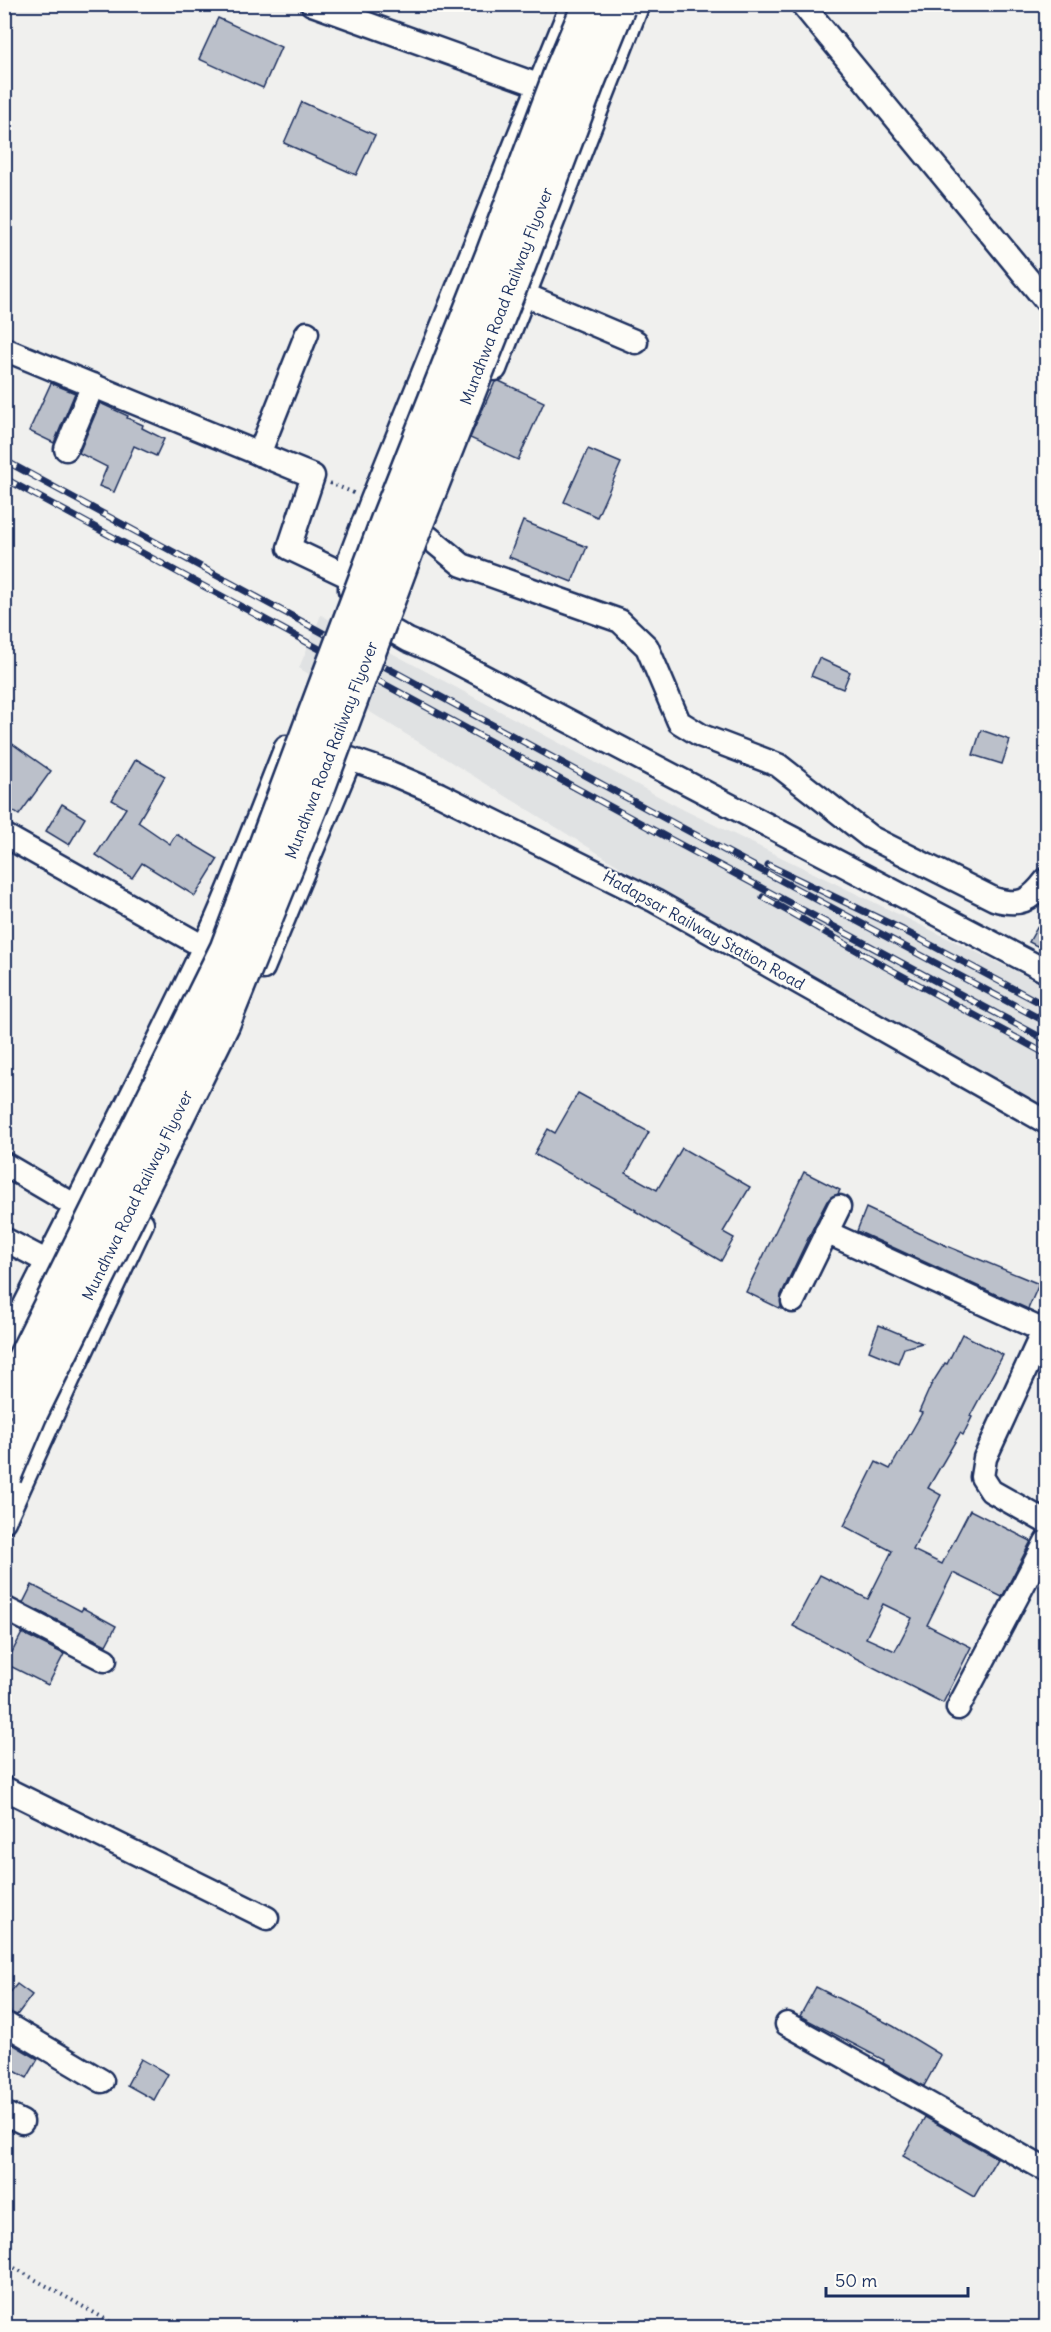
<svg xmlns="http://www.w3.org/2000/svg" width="1051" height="2332" viewBox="0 0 1051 2332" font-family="Delius,sans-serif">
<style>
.built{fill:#e0e2e3}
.building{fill:#bbc0ca;stroke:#1b2f5e;stroke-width:1.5;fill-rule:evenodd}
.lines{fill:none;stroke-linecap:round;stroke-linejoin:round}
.minor-casing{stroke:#1b2f5e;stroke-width:27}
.path{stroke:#1b2f5e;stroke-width:4;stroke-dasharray:1.5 4.5;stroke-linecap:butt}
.minor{stroke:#fdfcf7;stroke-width:22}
.rail-casing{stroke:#1b2f5e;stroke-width:7}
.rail{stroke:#fdfcf7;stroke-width:4.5;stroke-dasharray:14;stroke-linecap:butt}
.highway-bridge-casing{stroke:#1b2f5e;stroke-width:38;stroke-linecap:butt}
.highway-bridge{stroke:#fdfcf7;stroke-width:33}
.labels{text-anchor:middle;stroke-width:4.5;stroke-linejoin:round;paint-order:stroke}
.street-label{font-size:16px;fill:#1b2f5e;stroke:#fdfcf7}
</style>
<rect width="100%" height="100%" fill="#f0f0ee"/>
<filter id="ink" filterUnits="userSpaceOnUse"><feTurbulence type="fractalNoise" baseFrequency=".0167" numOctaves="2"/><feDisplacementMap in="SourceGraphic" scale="12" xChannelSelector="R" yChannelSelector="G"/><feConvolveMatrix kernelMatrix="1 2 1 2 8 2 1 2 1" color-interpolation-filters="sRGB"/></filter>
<g filter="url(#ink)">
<polygon class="built" points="321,615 684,810 1046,986 1046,1109 651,886 299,668"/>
<g class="building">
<polygon points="218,18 281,47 263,88 199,59"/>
<polygon points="302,102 375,135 356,175 284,143"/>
<polygon points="499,381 544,402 518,460 470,438 495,382"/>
<polygon points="51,383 75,393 54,443 29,431"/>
<polygon points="100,403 128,416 127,418 143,425 142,428 164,439 156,456 134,446 114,492 99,486 107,467 79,453"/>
<polygon points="588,449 621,463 597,517 564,502"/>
<polygon points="523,521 587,547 572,582 509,557"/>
<polygon points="819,658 850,672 843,689 811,676"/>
<polygon points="981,730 1010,740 1002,764 973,755"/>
<polygon points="4,738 51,771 19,815 4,805"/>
<polygon points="136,759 165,776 138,822 170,844 176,834 218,859 195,896 142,863 132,878 96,855 126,808 112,800"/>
<polygon points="62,804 85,818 69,845 46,831"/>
<polygon points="1047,910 1047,951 1029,942"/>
<polygon points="578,1093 649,1132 626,1173 657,1190 682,1148 750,1187 723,1232 734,1238 721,1261 635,1211 636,1210 534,1154 548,1129 555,1133"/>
<polygon points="804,1172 840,1190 838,1194 827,1201 814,1226 781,1295 781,1309 746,1292"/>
<polygon points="866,1208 947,1246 1039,1284 1028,1309 857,1231"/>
<polygon points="879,1325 922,1343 904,1348 898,1363 869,1351"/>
<path d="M962 1334 1003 1355 970 1416 972 1417 963 1435 960 1433 928 1488 941 1495 913 1550 942 1564 970 1510 1031 1541 1002 1597 953 1573 927 1625 971 1647 943 1703 793 1626 820 1575 868 1599 892 1551 844 1526 876 1462 890 1469 922 1413 919 1412 931 1385 945 1363 947 1364ZM883 1604 912 1618 895 1651 866 1638Z"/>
<polygon points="32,1585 81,1611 83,1608 116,1626 106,1645 23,1603"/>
<polygon points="22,1633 64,1654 48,1685 6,1664"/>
<polygon points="17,1984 32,1995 17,2015 4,2010 4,2000"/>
<polygon points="816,1987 893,2026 941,2055 924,2086 883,2063 884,2060 800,2016"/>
<polygon points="4,2039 38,2059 27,2078 4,2065"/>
<polygon points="141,2059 168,2074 154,2100 127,2085"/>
<polygon points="925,2117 997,2158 974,2197 903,2156"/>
</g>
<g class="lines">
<defs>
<g id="minor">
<polyline points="312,4 538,85"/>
<polyline points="802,4 1046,301"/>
<polyline points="525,295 636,342"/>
<polyline points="4,349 313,476 289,548 350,577 350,590"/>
<polyline points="495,369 638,4"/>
<polyline points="66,449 93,385"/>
<polyline points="259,454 307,333"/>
<path d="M427 536 462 565 620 621 647 647 679 722 702 736 778 765 870 837 994 899C1020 907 1030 901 1046 880"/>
<polyline points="375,588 350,577 350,558 372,500 572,4"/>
<polyline points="367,616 408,640 439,653 1046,971"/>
<polyline points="4,835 204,947"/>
<polyline points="263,968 350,759 388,772 439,794 655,901 1046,1122"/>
<polyline points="4,1164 74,1205"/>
<polyline points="826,1232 1044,1331"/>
<polyline points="4,1239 46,1261"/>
<polyline points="793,1301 839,1207"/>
<polyline points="1046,1325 985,1458 982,1477 991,1491 1046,1522"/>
<path d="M4 1347C70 1214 140 1083 203 949 234 883 259 815 286 747"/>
<polyline points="4,1521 68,1380 142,1223"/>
<polyline points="4,1608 105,1660"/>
<polyline points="958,1708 1046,1542"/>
<polyline points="4,1788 267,1918"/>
<polyline points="4,2023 102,2081"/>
<polyline points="787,2024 1046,2170"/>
<polyline points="4,2113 22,2122"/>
</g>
</defs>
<use href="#minor" class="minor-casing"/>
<g class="path">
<polyline points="330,483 354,493"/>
<polyline points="4,2262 121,2328"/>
</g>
<use href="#minor" class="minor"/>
<defs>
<g id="rail">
<polyline points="4,460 677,825 1046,1022"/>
<polyline points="4,478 670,839 1046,1040"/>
<polyline points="768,865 903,930 1046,1006"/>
<polyline points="763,897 886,967 1046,1054"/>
</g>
</defs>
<use href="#rail" class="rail-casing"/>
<use href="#rail" class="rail"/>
<defs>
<g id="highway-bridge">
<polyline points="4,1400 227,949 389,517 493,254 562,70 590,4"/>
<polyline points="4,1476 30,1414 223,1023 318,788 415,527 519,264 588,81 618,7"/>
</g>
</defs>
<use href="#highway-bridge" class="highway-bridge-casing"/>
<use href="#highway-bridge" class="highway-bridge"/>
</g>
</g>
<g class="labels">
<g class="street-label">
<text transform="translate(506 296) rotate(-69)" y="6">Mundhwa Road Railway Flyover</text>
<text transform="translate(331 750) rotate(-69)" y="6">Mundhwa Road Railway Flyover</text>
<text transform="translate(704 930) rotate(29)" y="6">Hadapsar Railway Station Road</text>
<text transform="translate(137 1195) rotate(-64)" y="6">Mundhwa Road Railway Flyover</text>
</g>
</g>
<rect width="1051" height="2332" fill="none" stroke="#fdfcf7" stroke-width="24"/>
<rect x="12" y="12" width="1027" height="2308" fill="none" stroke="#1b2f5e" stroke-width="2" filter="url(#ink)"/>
<path d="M826 2287v9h142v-9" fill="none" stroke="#1b2f5e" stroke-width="3"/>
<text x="835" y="2287" font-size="18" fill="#1b2f5e" stroke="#fdfcf7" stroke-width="4.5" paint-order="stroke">50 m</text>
</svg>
